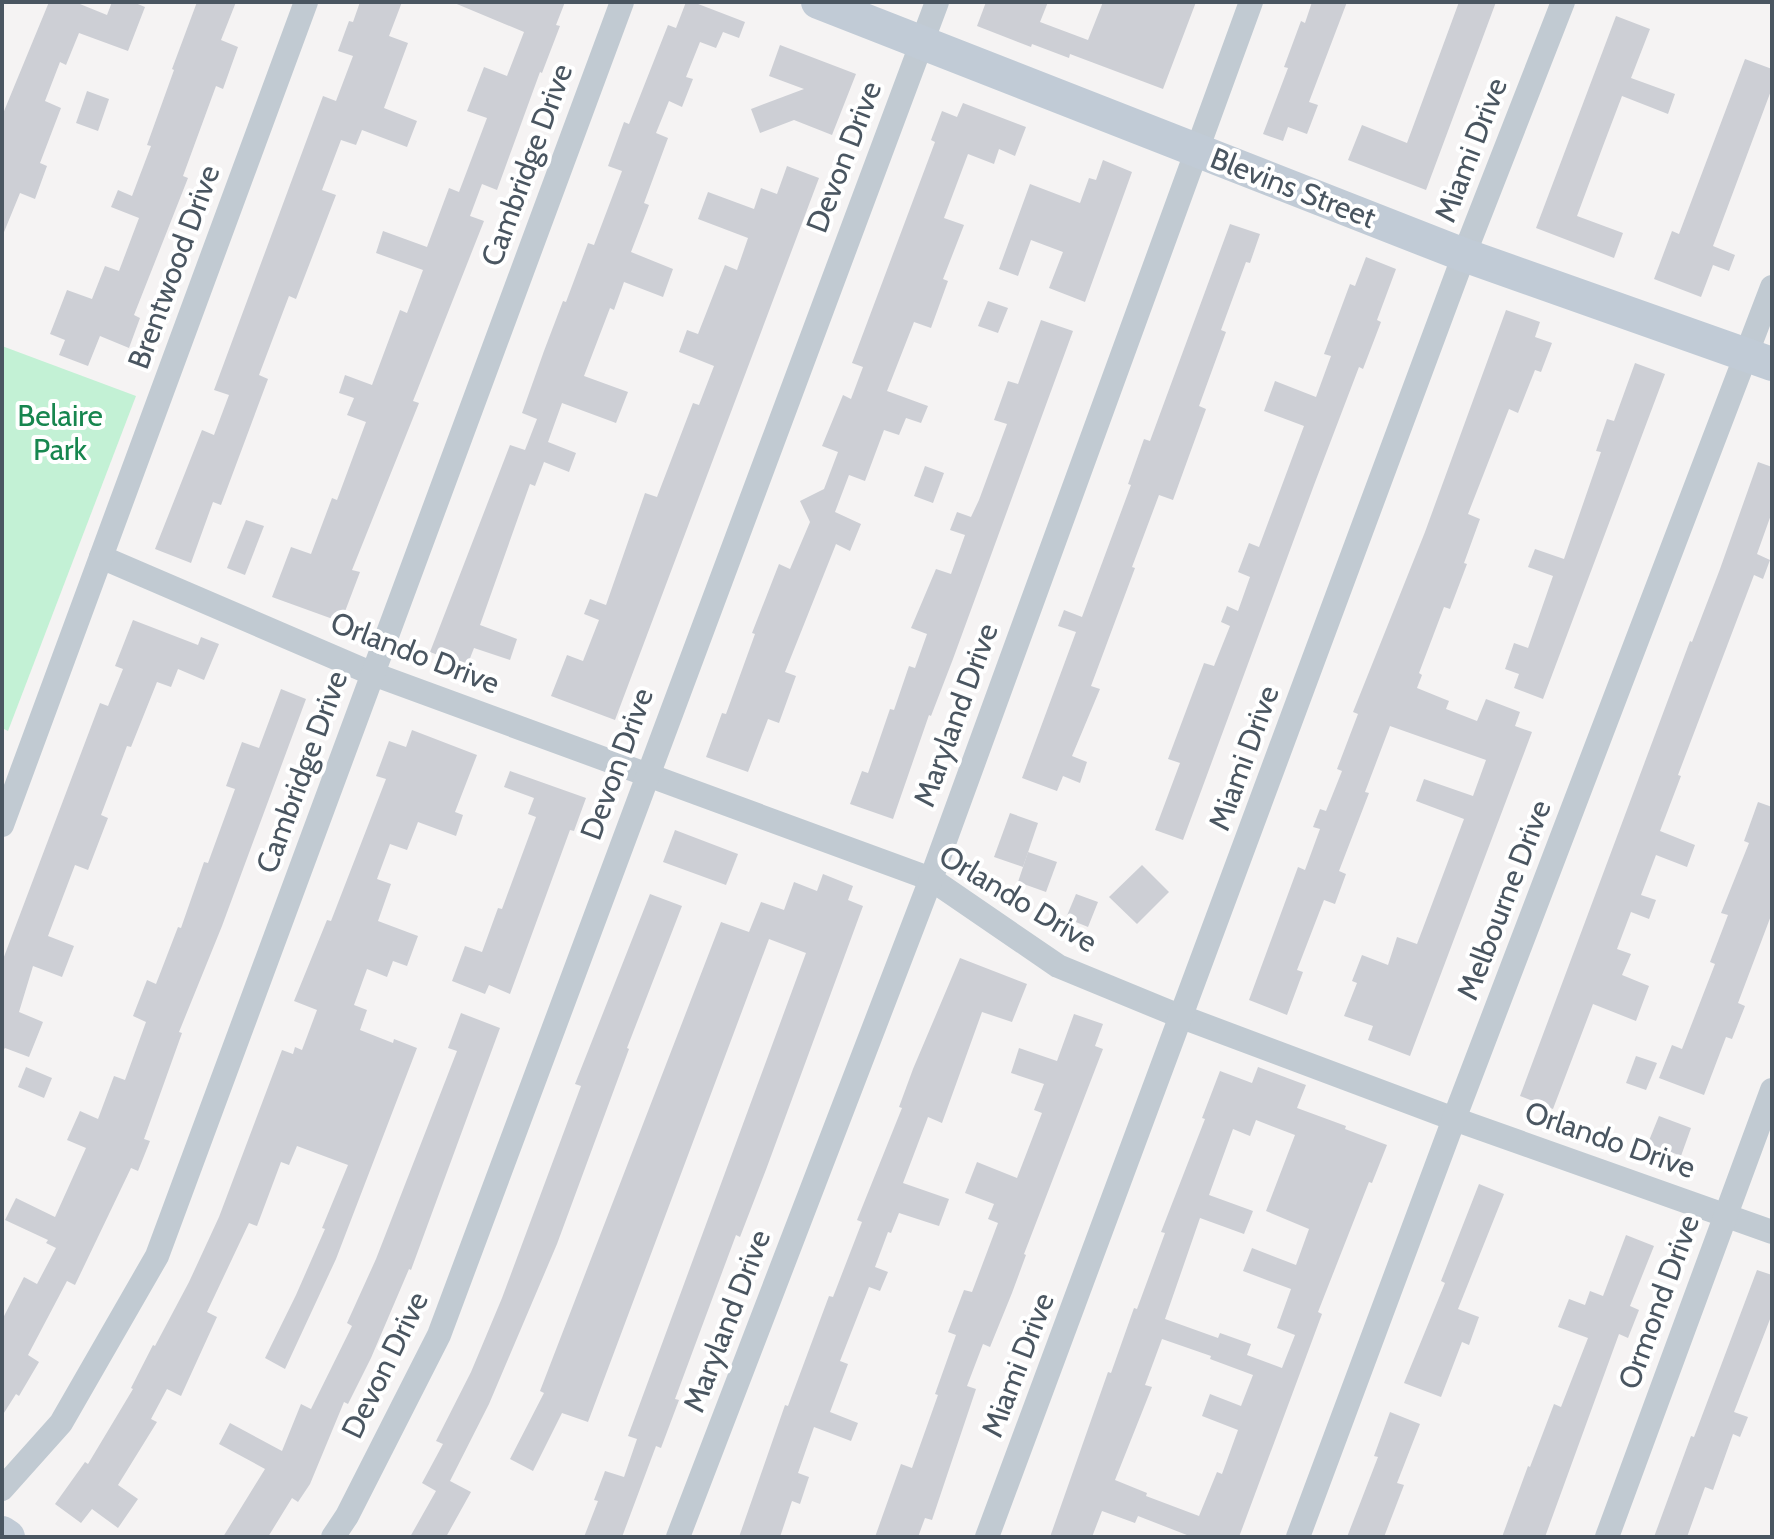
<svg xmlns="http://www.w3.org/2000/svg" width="1774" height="1539" viewBox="0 0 1774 1539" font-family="Cabin,sans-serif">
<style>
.green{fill:#c3f1d5}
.building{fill:#cdcfd5;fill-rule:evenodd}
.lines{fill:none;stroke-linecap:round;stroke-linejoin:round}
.street{stroke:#c1cad2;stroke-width:24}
.secondary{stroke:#c1cbd6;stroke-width:34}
.labels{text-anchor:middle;stroke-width:8;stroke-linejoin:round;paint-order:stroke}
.street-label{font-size:30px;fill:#4a5661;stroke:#fff}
.park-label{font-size:30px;fill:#17864f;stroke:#fff}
</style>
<rect width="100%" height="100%" fill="#f5f3f3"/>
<polygon class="green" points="2,346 136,396 8,731 2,728"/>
<g class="building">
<polygon points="49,2 75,2 107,15 112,2 133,2 145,7 128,51 79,33 66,65 60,62 45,101 61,108 40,163 47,166 35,199 20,193 2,237 2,116"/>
<polygon points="197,2 236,2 221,40 238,47 223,89 216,86 183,176 188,178 134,315 140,318 129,348 100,336 88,366 59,355 65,340 50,334 67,290 92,299 105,266 119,271 139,218 111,207 118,190 132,196 151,146 147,145 174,70 172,69"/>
<polygon points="360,2 402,2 389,36 408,43 384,108 417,121 407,147 362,130 356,145 341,140 322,190 336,195 296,299 289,296 259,375 268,379 221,505 213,502 191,563 155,549 202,430 214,435 229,395 214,390 323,96 336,101 353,56 338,51 349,21 353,22"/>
<polygon points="452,2 565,2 556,25 560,26 542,73 540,72 497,190 482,184 470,216 484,221 413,401 419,403 352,570 360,572 341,622 272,597 291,547 311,554 332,498 337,500 366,422 347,415 354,398 339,393 345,375 372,385 400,310 407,313 423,270 376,253 383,231 427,247 449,188 459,192 487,118 467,111 484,67 507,76 524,32"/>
<polygon points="686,2 693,2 745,22 739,38 723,32 716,48 700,42 686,77 693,79 682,107 669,101 656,133 668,138 644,203 649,205 631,252 673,269 663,297 624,282 614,310 610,308 584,376 628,392 616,423 562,403 548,442 576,453 569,472 544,462 535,486 530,484 480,625 517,639 510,660 474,648 467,666 430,652 510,445 525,450 537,419 522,413 544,351 563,301 566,302 588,243 594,245 622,171 608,166 624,122 629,124 668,25 676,28"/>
<polygon points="986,2 1048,2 1040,22 1088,40 1103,2 1196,2 1163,89 1070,54 1069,58 1032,44 1031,47 977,26"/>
<polygon points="1312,2 1347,2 1309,102 1318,105 1307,134 1288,127 1283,141 1263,134 1288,68 1284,67 1301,21 1305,23"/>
<polygon points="1459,2 1496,2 1426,190 1348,160 1362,125 1407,143"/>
<polygon points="1616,16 1650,29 1631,78 1675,94 1668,114 1622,96 1603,146 1577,216 1623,233 1614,258 1536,228"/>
<polygon points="780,45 856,74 832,135 794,120 760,133 751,109 804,89 769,76"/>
<polygon points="1745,59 1772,69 1772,88 1713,246 1735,255 1729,271 1713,265 1701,297 1654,279 1672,231 1679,234"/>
<polygon points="87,91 109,99 98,131 76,123"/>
<polygon points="963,103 1026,127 1015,156 999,149 994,164 968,154 944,218 964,225 943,279 948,281 931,328 914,322 887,391 928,406 921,423 906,418 899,435 884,430 865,481 849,475 835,512 861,524 850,551 836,544 785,672 796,676 779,723 768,719 748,772 706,757 722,713 726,714 755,634 752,633 779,564 790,569 810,522 800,501 824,489 838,452 822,446 843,395 851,399 863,367 852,363 935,142 931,140 942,111 957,117"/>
<polygon points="1103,160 1132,172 1085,302 1049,288 1063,252 1031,240 1018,276 999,269 1030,184 1080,203 1089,178 1096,180"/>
<polygon points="787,166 819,178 615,720 551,696 567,655 583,661 599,620 584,614 590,599 606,605 645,493 657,497 693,403 699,405 714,366 679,352 687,330 698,334 725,265 737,270 748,238 698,219 708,192 754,209 761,188 777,194"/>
<polygon points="1230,224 1260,234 1250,263 1246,262 1221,330 1226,332 1199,406 1206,409 1173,500 1159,495 1132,567 1135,568 1091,686 1100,689 1072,756 1087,762 1080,783 1063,776 1057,791 1022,778 1076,632 1058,626 1064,610 1082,617 1131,485 1128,484 1144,439 1150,441"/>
<polygon points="1366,257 1396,269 1377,320 1381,322 1363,369 1359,367 1314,485 1183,840 1155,830 1180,763 1168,759 1204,663 1214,666 1230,626 1221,622 1227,606 1238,611 1250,577 1238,572 1249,543 1259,547 1304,426 1264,411 1275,381 1316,397 1331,356 1324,354 1350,284 1355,286"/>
<polygon points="988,301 1008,308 998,333 978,326"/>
<polygon points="1506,310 1540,322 1535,337 1552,343 1541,372 1535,370 1518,413 1509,409 1468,514 1480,519 1464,563 1467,564 1450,609 1444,607 1419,673 1422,675 1417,688 1449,701 1446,709 1477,721 1486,699 1520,712 1515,726 1532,732 1410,1056 1368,1040 1373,1026 1344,1016 1357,983 1352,981 1362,955 1388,965 1397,937 1417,944 1464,819 1416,801 1424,779 1473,796 1486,760 1390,726 1365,792 1369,793 1339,871 1346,874 1335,904 1324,900 1297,970 1303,972 1287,1015 1249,1000 1298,867 1305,870 1320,829 1313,827 1320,809 1326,811 1342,771 1337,769 1358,714 1353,712 1425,532"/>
<polygon points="1041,320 1073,331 953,659 931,716 929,715 893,819 850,804 862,771 868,773 890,709 894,710 909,666 915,668 927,634 911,628 936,569 951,574 965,535 950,530 957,512 971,517 979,500 1007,424 994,420 1008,381 1018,384"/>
<polygon points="1635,363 1665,374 1543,699 1514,688 1519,674 1505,669 1514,643 1528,648 1553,576 1528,567 1535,549 1564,559 1601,452 1596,451 1607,419 1614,421"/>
<polygon points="1758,462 1772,467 1772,512 1757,554 1770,560 1763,579 1754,575 1678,775 1681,776 1660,831 1695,845 1687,867 1656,855 1641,895 1656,900 1649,919 1631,912 1617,949 1631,954 1622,975 1649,986 1636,1021 1593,1004 1553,1109 1520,1096 1690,641 1692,642 1720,569"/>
<polygon points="925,466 944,473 933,503 914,496"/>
<polygon points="246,520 264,526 245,575 227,568"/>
<polygon points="133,620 198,645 201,637 219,644 204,680 178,669 171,687 157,682 131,747 127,746 101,815 108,818 88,870 75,865 48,936 74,946 62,977 33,966 19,1012 43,1022 29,1057 5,1048 2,1052 2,962 100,703 108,706 123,669 115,666"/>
<polygon points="281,689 306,699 222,926 179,1032 182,1033 144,1139 150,1141 138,1171 131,1168 75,1285 67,1281 28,1355 39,1362 19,1396 16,1394 2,1416 2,1320 24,1277 37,1284 56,1248 46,1243 48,1240 5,1220 16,1198 55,1217 86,1148 67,1140 80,1111 98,1119 114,1076 125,1080 146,1022 133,1016 147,980 156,984 178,927 181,928 204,862 208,863 235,789 226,786 242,742 259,748"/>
<polygon points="412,730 477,755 455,812 463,815 456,836 418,822 407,850 390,844 377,879 391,884 378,921 418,936 407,966 393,961 387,977 367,969 354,1005 367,1010 360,1030 393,1043 394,1039 417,1048 336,1259 285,1369 265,1358 296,1295 325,1229 322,1228 348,1165 297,1146 289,1165 281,1162 257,1226 249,1223 207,1312 217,1317 181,1396 167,1389 151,1419 157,1422 118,1485 138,1499 118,1528 92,1509 81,1523 55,1504 85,1462 88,1464 133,1389 131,1388 153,1345 155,1346 189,1282 219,1217 282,1050 293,1054 295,1047 302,1050 317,1010 294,1001 327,920 331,921 386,779 376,776 389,741 406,747"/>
<polygon points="510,771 586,798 574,831 570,830 510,994 489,985 485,994 452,981 465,946 482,952 498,908 502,909 536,817 528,814 534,798 504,787"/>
<polygon points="1758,802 1772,807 1772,913 1738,1003 1745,1006 1732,1039 1726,1037 1704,1095 1659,1078 1672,1045 1682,1049 1715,964 1710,962 1728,915 1721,913 1749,843 1744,841"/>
<polygon points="1010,813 1038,823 1023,867 994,857"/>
<polygon points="675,830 738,854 726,885 663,862"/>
<polygon points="1028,852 1057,862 1046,892 1018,882"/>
<polygon points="1142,865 1169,892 1137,924 1109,897"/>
<polygon points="823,874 853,886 848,900 863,906 767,1167 740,1237 736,1235 701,1329 675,1399 679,1400 661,1448 656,1446 622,1537 584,1537 598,1501 594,1500 605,1471 624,1477 637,1439 628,1436 806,953 769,939 588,1422 562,1413 533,1471 510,1459 544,1393 540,1391 721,922 749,932 761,902 784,910 794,882 817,891"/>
<polygon points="650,894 682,906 627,1048 629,1049 557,1244 489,1404 450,1481 471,1492 446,1537 410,1537 436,1491 422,1483 443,1444 436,1441 471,1372 502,1298 581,1086 575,1084"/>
<polygon points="1076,894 1098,902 1088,927 1066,918"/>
<polygon points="960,958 1027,984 1012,1022 982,1012 942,1123 928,1117 903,1183 949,1199 939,1226 899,1213 891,1233 888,1232 875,1267 888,1272 880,1291 869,1287 840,1361 848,1364 830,1412 858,1423 851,1441 814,1427 798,1473 809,1477 800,1504 792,1501 780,1537 739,1537 785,1405 788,1406 829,1296 833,1297 862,1222 857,1220 902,1108 899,1107 913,1069"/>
<polygon points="461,1013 500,1028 411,1270 409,1269 371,1358 348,1404 344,1402 310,1484 298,1502 292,1498 268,1537 223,1537 265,1469 219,1444 230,1423 282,1451 301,1404 311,1409 352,1326 347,1323 376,1259 457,1051 448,1048"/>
<polygon points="1074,1014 1103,1024 1095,1046 1103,1049 1024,1254 1026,1255 1012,1293 990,1347 983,1344 967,1386 976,1389 932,1520 925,1518 918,1537 875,1537 901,1464 912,1468 938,1395 935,1394 956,1335 948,1332 964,1290 972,1292 998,1223 988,1219 994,1204 965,1193 977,1162 1017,1178 1042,1113 1034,1110 1044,1084 1011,1073 1019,1048 1057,1061"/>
<polygon points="1636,1056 1657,1063 1646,1090 1626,1083"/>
<polygon points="26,1067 52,1078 44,1098 18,1087"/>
<path d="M1258 1067 1306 1085 1297 1108 1346 1126 1345 1129 1387 1145 1372 1183 1369 1182 1318 1312 1322 1314 1239 1537H1192L1138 1516 1135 1523 1102 1511 1092 1537H1050L1108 1372 1111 1373 1134 1308 1137 1309 1165 1233 1161 1232 1205 1119 1202 1118 1220 1071 1252 1083ZM1256 1120 1295 1135 1266 1211 1309 1229 1296 1265 1252 1248 1243 1271 1291 1289 1277 1328 1295 1335 1282 1368 1247 1355 1251 1344 1220 1333 1218 1338 1165 1319 1200 1218 1244 1234 1253 1211 1209 1195 1233 1129 1250 1136ZM1162 1339 1211 1356 1210 1359 1253 1375 1241 1406 1210 1394 1202 1416 1238 1430 1222 1474 1217 1472 1199 1516 1146 1496 1147 1493 1115 1480 1152 1387 1145 1385Z"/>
<polygon points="1659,1116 1691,1128 1681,1156 1648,1143"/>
<polygon points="1479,1184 1504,1194 1458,1309 1479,1317 1469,1345 1462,1342 1441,1397 1404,1383 1445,1283 1441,1281"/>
<polygon points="1626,1235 1654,1246 1630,1306 1639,1310 1628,1338 1619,1334 1545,1537 1502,1537 1528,1466 1530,1467 1554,1404 1561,1407 1588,1338 1558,1327 1569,1299 1585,1305 1590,1291 1603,1296"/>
<polygon points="1757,1270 1772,1275 1772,1314 1734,1412 1748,1417 1740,1437 1733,1434 1713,1490 1705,1487 1687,1537 1654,1537 1691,1436 1694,1437"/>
<polygon points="1390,1412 1420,1424 1397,1483 1404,1485 1384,1537 1347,1537 1378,1457 1374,1456"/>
</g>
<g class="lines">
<g class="street">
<polyline points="101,557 373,674 931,879 1058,966 1182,1017 1454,1119 1772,1232"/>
<polyline points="2,825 306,2"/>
<polyline points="2,1489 61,1423 157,1256 622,2"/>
<polyline points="333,1537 347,1516 439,1335 937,2"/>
<polyline points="678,1537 931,879 1251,2"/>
<polyline points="987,1537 1464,255 1563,2"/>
<polyline points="1298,1537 1454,1119 1772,287"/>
<polyline points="1607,1537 1772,1090"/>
</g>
<g class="secondary">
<polyline points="818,2 1464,255 1772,364"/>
<polyline points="2,1533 8,1537"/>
</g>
</g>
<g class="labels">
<g class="street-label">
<text transform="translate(1471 150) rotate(-69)" y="10">Miami Drive</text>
<text transform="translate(844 157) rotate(-69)" y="10">Devon Drive</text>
<text transform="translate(527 165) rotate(-70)" y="10">Cambridge Drive</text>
<text transform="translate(1293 188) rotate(21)" y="10">Blevins Street</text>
<text transform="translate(174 267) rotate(-70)" y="10">Brentwood Drive</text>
<text transform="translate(415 653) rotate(21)" y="10">Orlando Drive</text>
<text transform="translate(956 715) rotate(-70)" y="10">Maryland Drive</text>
<text transform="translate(1244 758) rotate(-70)" y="10">Miami Drive</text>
<text transform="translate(617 764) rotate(-70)" y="10">Devon Drive</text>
<text transform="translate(302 772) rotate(-70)" y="10">Cambridge Drive</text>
<text transform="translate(1018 899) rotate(31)" y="10">Orlando Drive</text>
<text transform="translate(1504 900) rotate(-69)" y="10">Melbourne Drive</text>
<text transform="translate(1610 1140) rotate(19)" y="10">Orlando Drive</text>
<text transform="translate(1659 1302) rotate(-70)" y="10">Ormond Drive</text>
<text transform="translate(727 1321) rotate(-69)" y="10">Maryland Drive</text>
<text transform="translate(385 1365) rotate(-64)" y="10">Devon Drive</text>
<text transform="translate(1018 1365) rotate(-69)" y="10">Miami Drive</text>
</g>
<g class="park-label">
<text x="60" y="426">Belaire<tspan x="60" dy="34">Park</tspan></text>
</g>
</g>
<rect width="1774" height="1539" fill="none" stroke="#4a5661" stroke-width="8"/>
</svg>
